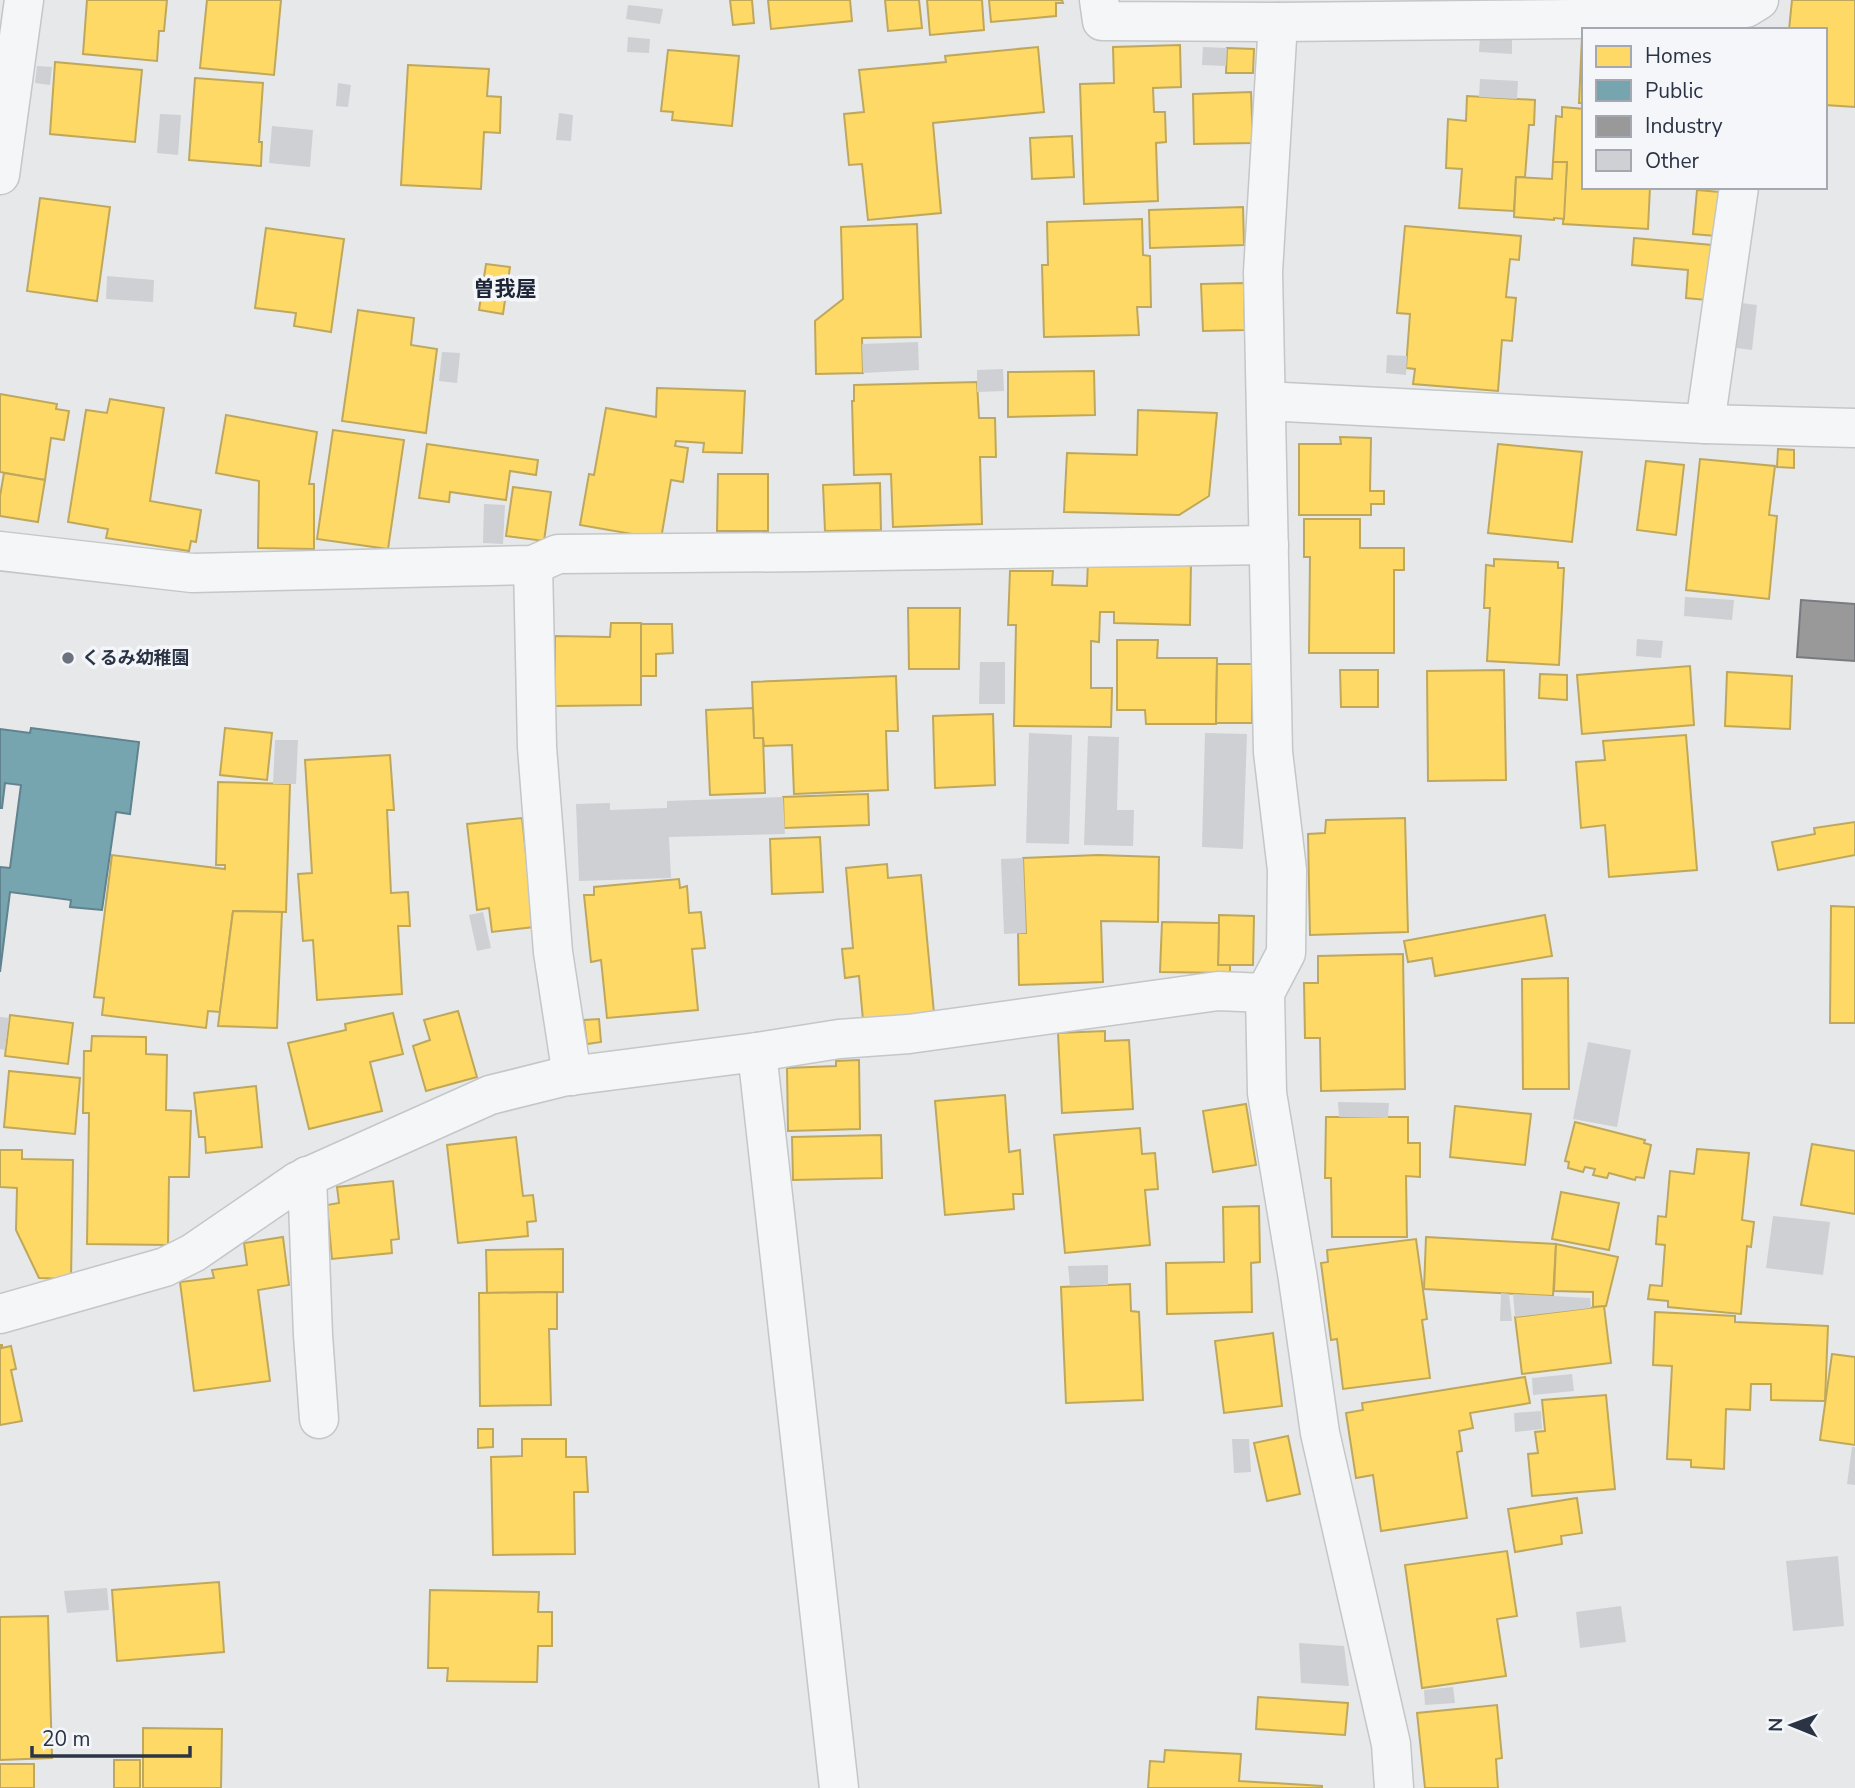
<svg xmlns="http://www.w3.org/2000/svg" width="1855" height="1788" viewBox="0 0 1855 1788" font-family="'Nunito Sans','Noto Sans JP',sans-serif">
<style>
.homes{fill:#ffd966;stroke:#bfa85c;stroke-width:2}
.public{fill:#76a5af;stroke:#60838f;stroke-width:2}
.industry{fill:#999;stroke:#787b80;stroke-width:2}
.building{fill:#ced0d3}
.lines{fill:none;stroke-linecap:round;stroke-linejoin:round}
.street-casing{stroke:#c4c6c8;stroke-width:41}
.street{stroke:#f5f6f7;stroke-width:38}
.poi-dot{fill:#6c737f;stroke:#f4f6f9;stroke-width:2.5}
.labels{text-anchor:middle;stroke-width:7;stroke-linejoin:round;paint-order:stroke}
.poi-label{font-size:18px;font-weight:bold;fill:#2b3445;stroke:#f4f6f9;text-anchor:start}
.quarter-label{font-size:21px;font-weight:bold;fill:#1d2536;stroke:#f4f6f9}
</style>
<rect width="100%" height="100%" fill="#e6e8ea"/>
<g class="homes">
<polygon points="87,0 167,0 164,31 159,31 157,61 83,54"/>
<polygon points="207,0 281,0 274,75 200,68"/>
<polygon points="730,0 752,0 754,23 733,25"/>
<polygon points="768,0 850,0 852,21 771,29"/>
<polygon points="885,0 919,0 922,28 888,31"/>
<polygon points="927,0 982,0 984,30 930,35"/>
<polygon points="989,0 1062,0 1063,3 1056,3 1056,16 991,22"/>
<polygon points="1792,0 1855,0 1855,107 1825,105 1825,30 1789,30"/>
<polygon points="1582,37 1584,37 1584,103 1579,103"/>
<polygon points="1180,45 1181,87 1153,88 1154,112 1165,112 1166,142 1156,143 1158,201 1084,204 1080,84 1114,83 1113,47"/>
<polygon points="1038,47 1044,112 933,123 941,213 868,220 862,164 849,165 844,114 864,112 859,70 946,62 945,56"/>
<polygon points="1227,48 1254,49 1253,73 1226,73"/>
<polygon points="668,50 739,56 732,126 672,120 673,112 661,111"/>
<polygon points="55,62 142,70 135,142 50,134"/>
<polygon points="408,65 489,69 487,96 501,97 500,133 484,132 481,189 401,185"/>
<polygon points="195,78 263,83 259,142 262,142 261,166 189,160"/>
<polygon points="1251,92 1253,143 1194,144 1193,94"/>
<polygon points="1467,96 1535,100 1534,125 1529,125 1525,177 1516,177 1514,211 1459,208 1462,169 1446,168 1448,119 1466,121"/>
<polygon points="1562,107 1584,109 1584,187 1650,187 1648,229 1563,224 1567,162 1553,162 1556,116 1562,117"/>
<polygon points="1072,136 1074,177 1032,179 1030,138"/>
<polygon points="1553,162 1567,162 1564,219 1554,218 1554,220 1514,217 1516,177 1552,179"/>
<polygon points="1697,190 1731,193 1727,237 1693,234"/>
<polygon points="40,198 110,207 97,301 27,291"/>
<polygon points="1243,207 1244,245 1150,248 1149,210"/>
<polygon points="1142,219 1143,255 1150,256 1151,307 1137,307 1139,335 1044,337 1042,265 1048,265 1047,222"/>
<polygon points="917,224 921,337 862,338 863,373 816,374 815,321 843,299 841,227"/>
<polygon points="1405,226 1521,236 1519,260 1510,259 1506,297 1516,298 1512,341 1502,340 1498,391 1413,384 1415,369 1406,368 1410,314 1397,313"/>
<polygon points="266,228 344,239 331,332 294,326 296,313 255,308"/>
<polygon points="1634,238 1712,245 1707,300 1686,298 1688,270 1632,265"/>
<polygon points="486,264 510,267 503,314 479,310"/>
<polygon points="1244,283 1245,330 1203,331 1201,284"/>
<polygon points="358,310 414,318 411,345 437,349 426,433 342,421"/>
<polygon points="1094,371 1095,415 1008,417 1008,372"/>
<polygon points="977,382 979,418 995,418 996,457 980,457 982,524 893,527 891,474 854,475 852,401 854,401 854,385"/>
<polygon points="657,388 745,391 742,453 703,452 704,443 676,441 675,446 688,448 683,482 671,480 661,539 580,525 589,474 594,475 606,408 656,417"/>
<polygon points="0,394 57,404 56,409 69,411 64,440 51,438 45,480 0,472"/>
<polygon points="110,399 164,408 150,501 201,510 196,542 191,541 189,551 106,538 108,529 68,522 86,410 107,413"/>
<polygon points="1138,410 1217,413 1209,496 1179,515 1064,512 1067,453 1137,455"/>
<polygon points="226,415 317,432 309,484 314,484 314,549 258,548 259,481 216,473"/>
<polygon points="333,430 404,440 388,549 317,539"/>
<polygon points="1340,437 1371,438 1370,491 1384,491 1384,504 1371,504 1371,515 1299,515 1299,444 1341,444"/>
<polygon points="427,444 538,460 536,475 510,471 506,500 450,492 449,502 419,498"/>
<polygon points="1498,444 1582,452 1572,542 1488,533"/>
<polygon points="1778,449 1794,450 1794,468 1777,467"/>
<polygon points="1700,459 1775,466 1769,515 1777,516 1769,599 1686,590"/>
<polygon points="1646,461 1684,465 1676,535 1637,530"/>
<polygon points="4,473 45,480 38,522 0,516 0,496"/>
<polygon points="718,474 768,474 768,531 717,531"/>
<polygon points="880,483 881,530 825,531 823,485"/>
<polygon points="513,487 551,492 544,541 506,536"/>
<polygon points="1304,519 1360,519 1360,548 1404,548 1404,570 1394,570 1394,653 1309,653 1310,557 1304,557"/>
<polygon points="1494,559 1558,562 1558,568 1564,568 1559,665 1487,661 1490,608 1484,608 1486,565 1494,566"/>
<polygon points="1088,561 1191,561 1190,625 1114,623 1114,612 1100,612 1099,642 1091,641 1091,688 1112,688 1111,727 1014,726 1016,625 1008,625 1010,571 1053,571 1052,585 1087,586"/>
<polygon points="908,608 960,608 959,669 909,669"/>
<polygon points="611,623 641,623 641,705 555,706 555,636 610,637"/>
<polygon points="641,624 672,624 673,653 656,654 656,676 641,676"/>
<polygon points="1117,640 1158,640 1157,658 1217,658 1216,724 1146,724 1145,710 1117,710"/>
<polygon points="1217,664 1252,664 1252,723 1216,723"/>
<polygon points="1690,666 1694,725 1582,734 1577,675"/>
<polygon points="1340,670 1378,670 1378,707 1341,707"/>
<polygon points="1504,670 1506,780 1428,781 1427,671"/>
<polygon points="1727,672 1792,676 1790,729 1725,726"/>
<polygon points="1540,674 1567,675 1567,700 1539,698"/>
<polygon points="896,676 898,731 886,731 888,790 794,794 792,745 764,746 763,738 754,738 752,682"/>
<polygon points="753,708 754,738 763,738 765,793 710,795 706,710"/>
<polygon points="993,714 995,785 935,788 933,716"/>
<polygon points="225,728 272,733 267,780 220,775"/>
<polygon points="1686,735 1697,870 1609,877 1605,825 1581,828 1576,762 1605,760 1603,741"/>
<polygon points="390,755 394,810 387,810 391,893 408,892 410,926 398,926 402,994 317,1000 313,940 303,941 298,874 312,873 305,760"/>
<polygon points="218,782 290,784 286,912 233,911 220,1012 208,1011 206,1028 102,1015 104,998 94,997 112,855 225,869 225,865 216,865"/>
<polygon points="868,794 869,825 784,828 783,797"/>
<polygon points="522,818 534,927 492,932 489,908 477,910 467,824"/>
<polygon points="1405,818 1408,932 1310,935 1308,834 1325,833 1326,820"/>
<polygon points="1855,822 1855,855 1778,870 1772,842 1815,834 1814,828"/>
<polygon points="820,837 823,892 772,894 770,839"/>
<polygon points="1098,855 1159,857 1158,922 1101,921 1103,982 1019,985 1018,933 1026,933 1023,858"/>
<polygon points="887,864 888,878 921,875 934,1013 863,1020 859,976 845,978 842,949 853,948 846,868"/>
<polygon points="679,879 680,888 687,886 689,913 701,912 705,948 692,949 698,1010 607,1018 601,960 591,962 584,895 594,895 594,887"/>
<polygon points="1831,906 1855,907 1855,1023 1830,1023"/>
<polygon points="233,911 282,912 277,1028 218,1026"/>
<polygon points="1219,915 1254,916 1253,965 1218,965"/>
<polygon points="1545,915 1552,956 1435,976 1432,958 1408,962 1404,941"/>
<polygon points="1162,922 1219,923 1218,965 1230,965 1230,973 1160,972"/>
<polygon points="1403,954 1405,1089 1321,1091 1320,1038 1305,1038 1304,983 1318,983 1318,956"/>
<polygon points="1568,978 1569,1089 1523,1089 1522,979"/>
<polygon points="458,1011 477,1077 426,1091 413,1046 430,1040 424,1020"/>
<polygon points="393,1013 403,1054 370,1062 382,1111 309,1129 288,1043 346,1030 345,1024"/>
<polygon points="10,1015 73,1023 68,1064 5,1056"/>
<polygon points="599,1019 601,1042 587,1044 584,1020"/>
<polygon points="1105,1031 1105,1041 1129,1040 1133,1109 1062,1113 1058,1033"/>
<polygon points="92,1036 146,1037 146,1054 167,1055 166,1110 191,1111 189,1177 169,1177 168,1245 87,1244 89,1113 83,1113 84,1051 91,1051"/>
<polygon points="859,1060 860,1129 788,1131 787,1068 836,1066 836,1061"/>
<polygon points="9,1071 80,1078 75,1134 4,1127"/>
<polygon points="256,1086 262,1147 206,1153 205,1137 199,1137 194,1093"/>
<polygon points="1005,1095 1009,1152 1020,1150 1023,1194 1013,1194 1014,1209 945,1215 935,1101"/>
<polygon points="1246,1104 1256,1165 1213,1172 1203,1111"/>
<polygon points="1455,1106 1531,1114 1525,1165 1450,1157"/>
<polygon points="1326,1117 1408,1117 1408,1143 1420,1143 1420,1177 1406,1176 1407,1237 1332,1237 1331,1178 1325,1178"/>
<polygon points="1575,1122 1645,1140 1644,1143 1651,1145 1644,1178 1636,1177 1635,1180 1609,1173 1607,1178 1593,1175 1595,1169 1585,1167 1583,1172 1568,1168 1569,1162 1565,1161"/>
<polygon points="1140,1128 1142,1154 1155,1153 1158,1189 1145,1190 1150,1245 1065,1253 1054,1135"/>
<polygon points="881,1135 882,1178 793,1180 792,1137"/>
<polygon points="516,1137 523,1196 533,1195 536,1221 527,1222 528,1236 458,1243 447,1145"/>
<polygon points="1812,1144 1855,1151 1855,1214 1801,1205"/>
<polygon points="1697,1149 1749,1153 1742,1220 1754,1222 1751,1247 1747,1246 1741,1314 1668,1307 1668,1301 1648,1299 1650,1285 1662,1286 1665,1245 1656,1244 1658,1216 1666,1217 1670,1171 1694,1174"/>
<polygon points="0,1150 22,1150 22,1159 73,1160 71,1279 39,1278 16,1230 17,1188 0,1187"/>
<polygon points="393,1181 399,1239 391,1240 392,1253 332,1259 327,1205 339,1203 337,1187"/>
<polygon points="1561,1192 1619,1203 1609,1250 1552,1239"/>
<polygon points="1259,1206 1260,1262 1251,1263 1252,1312 1167,1314 1166,1263 1224,1262 1223,1207"/>
<polygon points="283,1237 289,1285 258,1290 270,1381 194,1391 180,1282 214,1278 212,1270 247,1265 244,1243"/>
<polygon points="1426,1237 1556,1244 1553,1296 1424,1289"/>
<polygon points="1416,1239 1427,1319 1422,1320 1430,1378 1343,1389 1337,1339 1331,1340 1321,1263 1328,1262 1327,1250"/>
<polygon points="1556,1244 1618,1257 1606,1306 1593,1307 1593,1292 1554,1291"/>
<polygon points="563,1249 563,1292 487,1293 486,1250"/>
<polygon points="1130,1284 1131,1311 1139,1312 1143,1400 1066,1403 1061,1287"/>
<polygon points="557,1292 557,1329 549,1329 551,1405 480,1406 479,1293"/>
<polygon points="1604,1306 1611,1363 1522,1374 1515,1317"/>
<polygon points="1655,1312 1735,1316 1735,1322 1828,1326 1825,1401 1771,1400 1771,1384 1751,1384 1750,1410 1726,1409 1724,1469 1691,1467 1691,1460 1667,1459 1672,1366 1653,1365"/>
<polygon points="1273,1333 1282,1406 1224,1413 1215,1341"/>
<polygon points="0,1345 2,1345 2,1348 11,1346 16,1369 11,1370 22,1421 0,1425"/>
<polygon points="1832,1354 1855,1357 1855,1445 1820,1440"/>
<polygon points="1525,1377 1530,1403 1470,1413 1473,1428 1459,1431 1462,1451 1457,1452 1467,1518 1381,1531 1373,1475 1356,1478 1346,1413 1363,1410 1362,1403"/>
<polygon points="1606,1395 1615,1489 1532,1496 1528,1454 1538,1453 1535,1432 1545,1431 1542,1400"/>
<polygon points="478,1429 493,1429 493,1447 478,1448"/>
<polygon points="1288,1436 1300,1494 1267,1501 1254,1443"/>
<polygon points="522,1439 566,1439 566,1457 586,1457 588,1492 574,1492 575,1554 493,1555 491,1457 522,1456"/>
<polygon points="1577,1498 1582,1533 1561,1536 1562,1544 1515,1552 1508,1509"/>
<polygon points="1507,1551 1517,1616 1497,1619 1506,1676 1422,1688 1405,1565"/>
<polygon points="219,1582 224,1652 117,1661 112,1590"/>
<polygon points="430,1590 539,1592 538,1612 552,1612 552,1646 538,1646 537,1682 447,1681 448,1668 428,1668"/>
<polygon points="48,1616 52,1758 0,1760 0,1617"/>
<polygon points="1258,1697 1348,1703 1345,1735 1256,1729"/>
<polygon points="1497,1705 1502,1758 1496,1759 1498,1788 1425,1788 1417,1713"/>
<polygon points="143,1728 222,1729 221,1788 143,1788"/>
<polygon points="1165,1750 1241,1754 1239,1781 1322,1786 1322,1788 1148,1788 1150,1761 1164,1762"/>
<rect x="114" y="1760" width="26" height="28"/>
<rect x="0" y="1764" width="34" height="24"/>
</g>
<polygon class="public" points="31,728 139,742 130,814 116,812 102,910 70,907 71,900 10,892 0,972 0,867 10,868 21,785 5,783 2,808 0,808 0,729 30,733"/>
<polygon class="industry" points="1801,600 1855,604 1855,661 1797,657"/>
<g class="building">
<polygon points="628,5 663,9 660,24 626,19"/>
<polygon points="628,37 650,39 649,53 627,52"/>
<polygon points="1480,37 1512,38 1512,54 1479,52"/>
<polygon points="1203,47 1227,48 1226,66 1202,65"/>
<polygon points="37,66 52,67 50,85 35,83"/>
<polygon points="1480,79 1518,81 1517,99 1479,97"/>
<polygon points="338,83 351,85 348,107 336,106"/>
<polygon points="559,113 573,115 571,141 556,140"/>
<polygon points="160,114 181,115 178,155 157,153"/>
<polygon points="272,126 313,130 310,167 269,163"/>
<polygon points="107,276 154,280 153,302 106,299"/>
<polygon points="1741,303 1757,305 1752,350 1736,348"/>
<polygon points="918,342 919,370 863,373 862,344"/>
<polygon points="442,352 460,353 457,383 439,381"/>
<polygon points="1387,355 1407,356 1406,375 1386,373"/>
<polygon points="1003,369 1004,391 977,392 977,370"/>
<polygon points="484,504 505,505 503,544 483,543"/>
<polygon points="1685,597 1734,600 1732,620 1684,616"/>
<polygon points="1637,639 1663,641 1661,658 1636,656"/>
<polygon points="980,662 1005,662 1005,704 979,704"/>
<polygon points="1029,733 1072,735 1069,844 1026,843"/>
<polygon points="1205,733 1247,734 1243,849 1202,847"/>
<polygon points="1088,736 1119,737 1117,810 1134,810 1133,846 1084,845"/>
<polygon points="275,740 298,740 296,784 273,784"/>
<polygon points="783,797 785,834 669,837 671,878 579,881 576,804 610,803 610,810 667,808 667,801"/>
<polygon points="1023,858 1026,933 1004,934 1001,859"/>
<polygon points="483,912 491,948 477,951 469,915"/>
<polygon points="0,1017 9,1018 5,1050 0,1049"/>
<polygon points="1588,1042 1631,1050 1617,1127 1573,1119"/>
<polygon points="1338,1102 1389,1103 1388,1118 1339,1117"/>
<polygon points="1773,1216 1830,1222 1823,1275 1766,1268"/>
<polygon points="1108,1265 1108,1285 1070,1286 1068,1266"/>
<polygon points="1501,1293 1509,1294 1512,1321 1500,1321"/>
<polygon points="1513,1294 1590,1298 1591,1308 1515,1317"/>
<polygon points="1572,1374 1574,1391 1533,1395 1532,1378"/>
<polygon points="1541,1411 1542,1429 1515,1432 1514,1413"/>
<polygon points="1232,1439 1249,1439 1251,1472 1234,1473"/>
<polygon points="1852,1447 1855,1447 1855,1485 1847,1484"/>
<polygon points="1838,1556 1844,1626 1793,1631 1786,1561"/>
<polygon points="107,1588 109,1610 67,1613 64,1591"/>
<polygon points="1621,1606 1626,1642 1580,1648 1576,1612"/>
<polygon points="1299,1643 1344,1646 1349,1686 1301,1683"/>
<polygon points="1453,1687 1455,1703 1425,1705 1424,1690"/>
</g>
<g class="lines">
<defs>
<g id="street">
<polyline points="1099,0 1102,21 1278,22 1263,272 1273,752 1287,870 1286,953 1265,993 1267,1093 1298,1279 1320,1433 1391,1744 1394,1788"/>
<polyline points="1278,22 1670,18 1746,8 1759,0"/>
<polyline points="0,175 24,0"/>
<polyline points="1267,401 1705,424 1855,428"/>
<polyline points="1705,424 1739,187"/>
<polyline points="0,551 192,573 533,565 558,554 811,552 1269,545"/>
<polyline points="533,565 537,747 553,952 572,1076"/>
<polyline points="757,1052 839,1788"/>
<polyline points="307,1176 313,1335 319,1419"/>
<polyline points="0,1314 165,1267 193,1253 298,1181 490,1095 562,1077 757,1052 839,1039 909,1034 1218,991 1265,993"/>
</g>
</defs>
<use href="#street" class="street-casing"/>
<use href="#street" class="street"/>
</g>
<circle class="poi-dot" cx="68" cy="658" r="7"/>
<g class="labels">
<g class="poi-label">
<text x="82" y="664">くるみ幼稚園</text>
</g>
<g class="quarter-label">
<text x="505" y="296">曽我屋</text>
</g>
</g>
<rect x="1582" y="28" width="245" height="161" fill="#f4f6f9" stroke="#a4a8b1" stroke-width="2"/>
<rect x="1596" y="46" width="35" height="21" fill="#ffd966" stroke="#a4a8b1" stroke-width="2"/>
<text x="1645" y="63" font-size="21" fill="#2b3445">Homes</text>
<rect x="1596" y="80" width="35" height="21" fill="#76a5af" stroke="#a4a8b1" stroke-width="2"/>
<text x="1645" y="98" font-size="21" fill="#2b3445">Public</text>
<rect x="1596" y="116" width="35" height="21" fill="#999999" stroke="#a4a8b1" stroke-width="2"/>
<text x="1645" y="133" font-size="21" fill="#2b3445">Industry</text>
<rect x="1596" y="150" width="35" height="21" fill="#ced0d3" stroke="#a4a8b1" stroke-width="2"/>
<text x="1645" y="168" font-size="21" fill="#2b3445">Other</text>
<g transform="translate(1792 1725) rotate(271)" stroke="#f4f6f9" stroke-width="5" paint-order="stroke">
<path d="M0-5L12 26L0 18L-12 26Z" fill="#2b3445"/>
<text y="-10" font-size="19" font-weight="bold" text-anchor="middle" fill="#2b3445">N</text>
</g>
<path d="M32 1746v10h158v-10" fill="none" stroke="#2b3445" stroke-width="3.5"/>
<text x="42" y="1746" font-size="21" fill="#2b3445" stroke="#f4f6f9" stroke-width="5" paint-order="stroke">20 m</text>
</svg>
